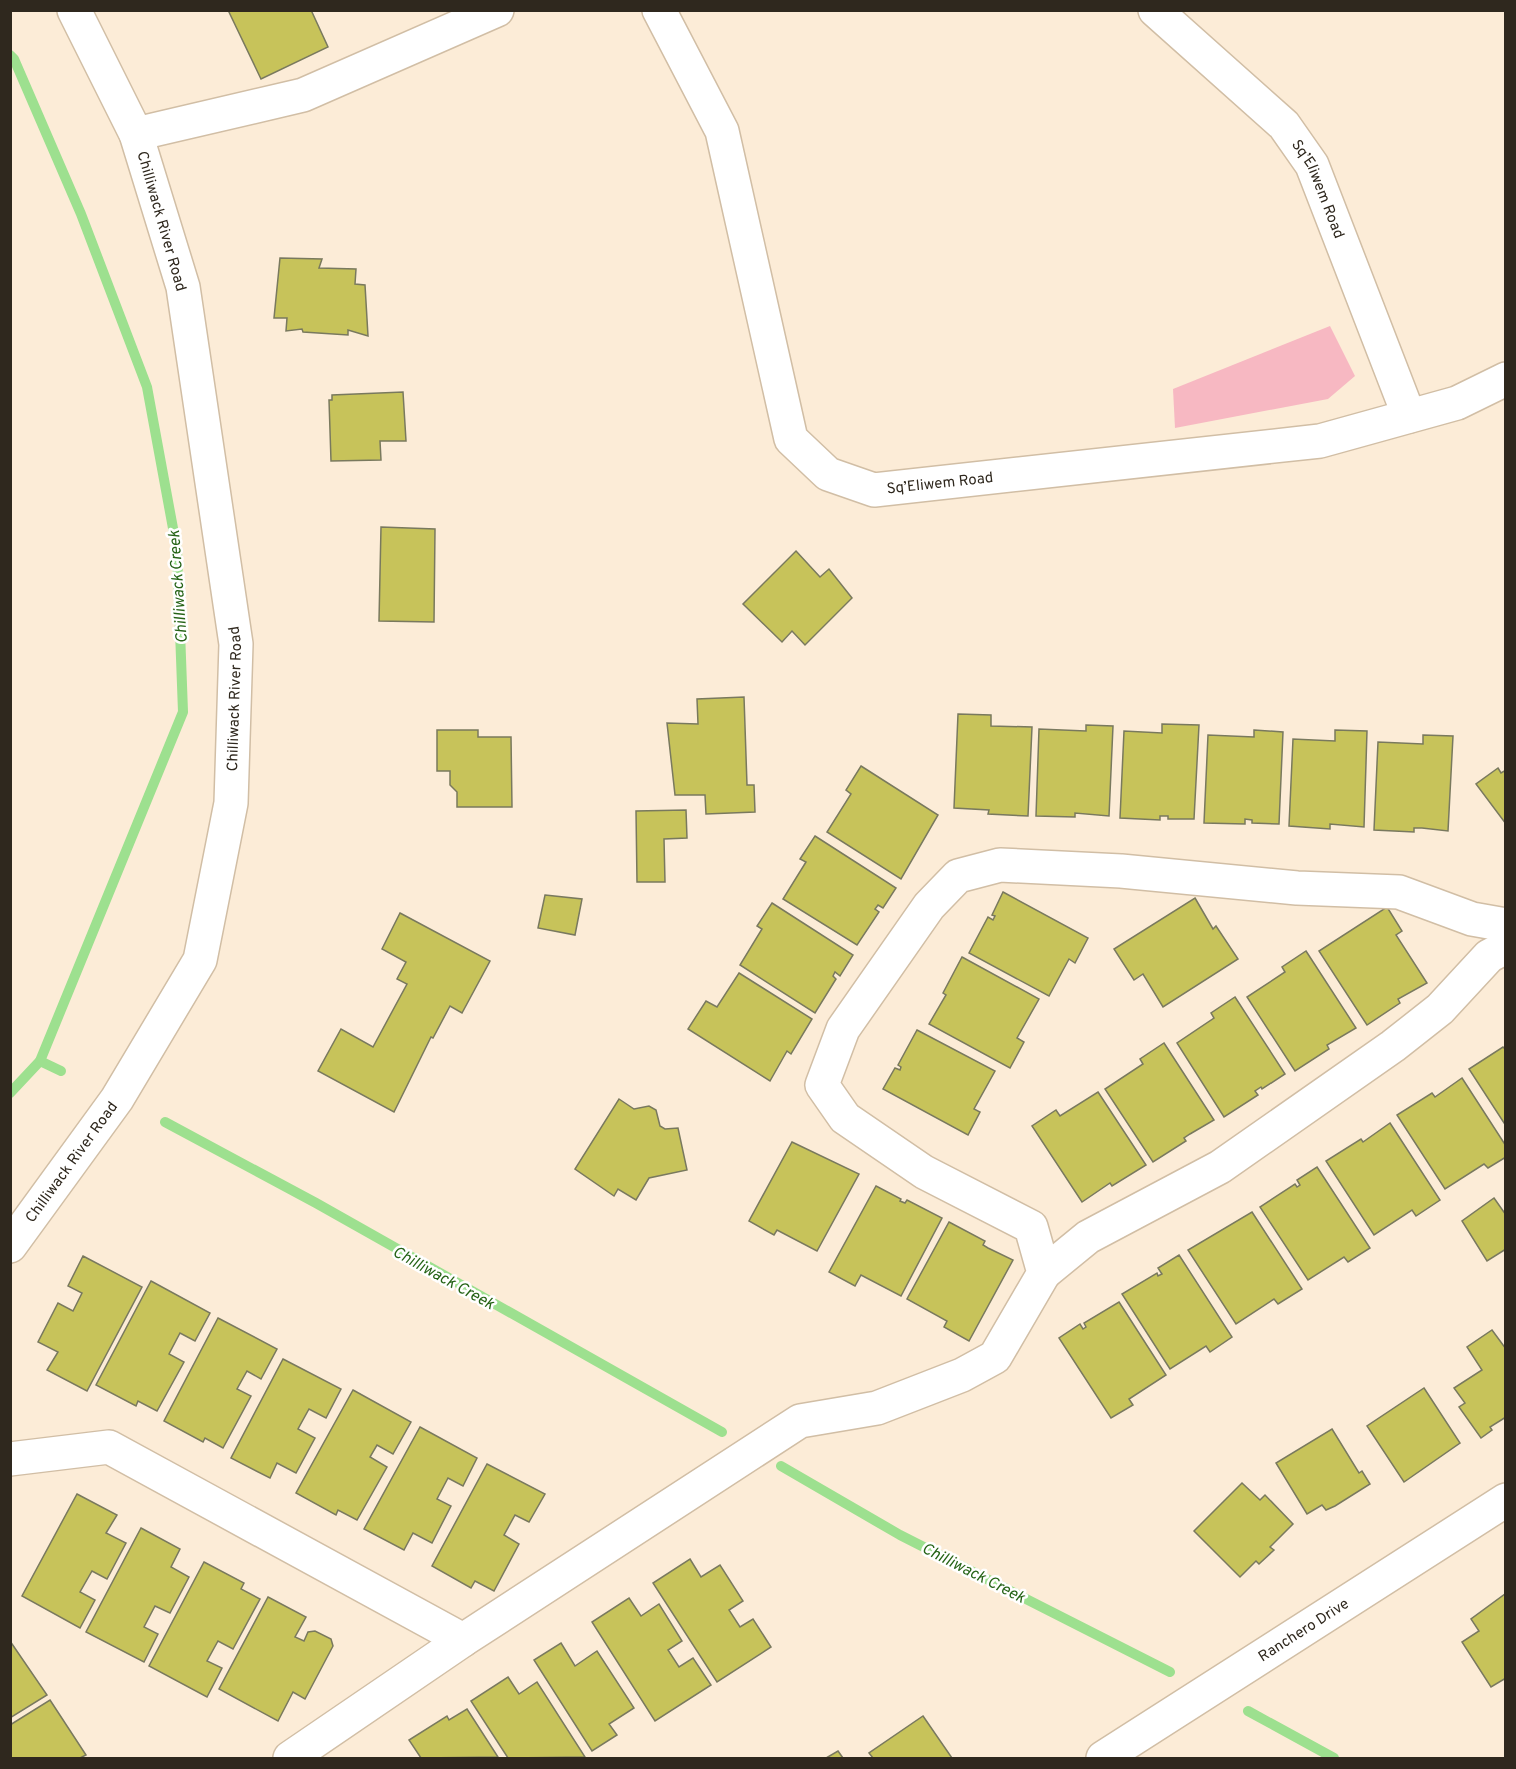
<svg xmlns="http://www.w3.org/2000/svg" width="1516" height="1769" viewBox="0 0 1516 1769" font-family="Overpass,sans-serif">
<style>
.green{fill:#f7b8c2}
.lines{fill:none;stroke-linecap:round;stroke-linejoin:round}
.stream{stroke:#9de08f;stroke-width:10}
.building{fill:#c7c35a;stroke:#79795e;stroke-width:1.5}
.minor-casing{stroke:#d1bea5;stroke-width:36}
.major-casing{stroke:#d1bea5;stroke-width:36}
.minor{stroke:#fff;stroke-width:33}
.major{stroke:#fff;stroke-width:33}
.labels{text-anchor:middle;stroke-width:5;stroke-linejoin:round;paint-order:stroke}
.street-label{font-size:15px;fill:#2f281e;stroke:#fff}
.water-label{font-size:16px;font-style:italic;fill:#256316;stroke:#fff}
</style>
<rect width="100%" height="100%" fill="#fcecd7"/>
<polygon class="green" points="1330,326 1355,376 1328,399 1175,428 1173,389"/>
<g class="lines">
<g class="stream">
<polyline points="10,55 14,59 81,214 147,387 177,550 183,712 40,1061 10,1093"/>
<polyline points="40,1061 61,1071"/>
<polyline points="165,1122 316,1203 722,1432"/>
<polyline points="781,1466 900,1535 1170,1672"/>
<polyline points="1248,1711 1334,1758"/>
</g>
</g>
<g class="building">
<polygon points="228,10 311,10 328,47 261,79"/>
<polygon points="280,258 322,259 319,268 356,269 355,284 365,285 368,336 348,330 348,335 303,332 302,329 286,331 287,318 274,318"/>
<polygon points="403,392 406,441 380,441 381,460 331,461 329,400 332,400 332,395"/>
<polygon points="381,527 435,529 434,622 379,621"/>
<polygon points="796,551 820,577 829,569 852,598 805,645 792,631 782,642 743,604"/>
<polygon points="744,697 747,785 754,785 755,812 706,814 705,795 675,795 667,723 698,724 697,699"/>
<polygon points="958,714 991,715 991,726 1032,727 1028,816 988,814 989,810 954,808"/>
<polygon points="1162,724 1199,725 1194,819 1168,819 1168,816 1160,816 1160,820 1120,818 1124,731 1162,733"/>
<polygon points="1086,725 1113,726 1109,816 1075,813 1075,817 1036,816 1039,729 1086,731"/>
<polygon points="437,730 478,730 478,737 511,737 512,807 457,807 457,792 450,785 450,771 437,771"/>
<polygon points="1254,730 1283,732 1279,824 1252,823 1252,820 1245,819 1245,824 1204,823 1208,735 1254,737"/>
<polygon points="1335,730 1367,731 1364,827 1330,824 1330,829 1289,826 1293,739 1335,741"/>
<polygon points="1423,735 1453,736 1448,831 1422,828 1414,828 1414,832 1374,830 1378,742 1423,744"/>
<polygon points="861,766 938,815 901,879 827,832 851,794 846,790"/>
<polygon points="1498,768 1501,773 1506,770 1506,824 1476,784"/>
<polygon points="686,810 687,838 664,839 665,882 637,882 636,811"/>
<polygon points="815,836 896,888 883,908 878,905 875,909 879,912 857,945 783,899 806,862 800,859"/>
<polygon points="1003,892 1088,938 1075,963 1069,959 1049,996 969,953 988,917 993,920 995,916 992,915"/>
<polygon points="545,895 582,899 575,935 538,928"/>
<polygon points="1195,898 1213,929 1216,926 1238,959 1163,1007 1143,974 1134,980 1114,949"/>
<polygon points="772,903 853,955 840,976 835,972 833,976 836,979 815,1013 740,965 762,929 757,926"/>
<polygon points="1387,907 1402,931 1396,935 1427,983 1398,999 1400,1003 1367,1025 1319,951"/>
<polygon points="400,913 490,961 462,1013 450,1006 433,1038 431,1037 394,1112 318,1071 341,1029 373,1047 407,984 397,979 406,962 382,949"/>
<polygon points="1306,951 1356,1028 1327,1045 1329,1049 1295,1071 1247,997 1285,972 1282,967"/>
<polygon points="962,957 1039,999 1017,1038 1024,1042 1010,1068 929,1024 946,995 943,993"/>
<polygon points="739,973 812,1019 791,1054 787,1051 770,1081 688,1029 706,1001 717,1007"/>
<polygon points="1235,997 1285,1074 1262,1089 1261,1087 1255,1091 1258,1095 1224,1117 1177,1043 1214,1018 1211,1013"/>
<polygon points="917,1030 995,1071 974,1109 980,1112 968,1135 883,1089 895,1068 900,1070 901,1067 898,1065"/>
<polygon points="1164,1043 1214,1120 1190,1134 1184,1138 1186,1141 1153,1162 1105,1089 1143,1064 1140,1059"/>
<polygon points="1503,1047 1506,1050 1506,1126 1469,1069"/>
<polygon points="1462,1078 1506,1146 1506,1157 1488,1168 1484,1164 1445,1189 1397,1115 1432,1093 1435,1097"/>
<polygon points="1098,1092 1146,1165 1112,1186 1110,1183 1082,1202 1032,1126 1056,1110 1060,1116"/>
<polygon points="619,1099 634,1109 649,1106 656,1110 660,1126 665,1129 678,1128 687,1170 649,1178 636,1200 618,1189 614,1196 575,1169"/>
<polygon points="1390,1123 1440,1200 1416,1216 1412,1210 1374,1235 1326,1161 1361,1139 1363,1142"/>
<polygon points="792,1142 859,1174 817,1251 777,1230 774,1235 749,1221"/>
<polygon points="1317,1167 1370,1248 1348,1262 1344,1257 1308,1280 1260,1207 1295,1184 1297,1187 1300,1185 1297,1180"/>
<polygon points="876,1186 901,1199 900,1201 905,1203 907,1200 942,1218 901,1296 861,1275 855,1286 829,1272"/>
<polygon points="1494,1198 1506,1215 1506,1249 1487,1261 1462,1221"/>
<polygon points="1252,1212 1302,1289 1278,1304 1274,1299 1236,1324 1188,1250"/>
<polygon points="949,1222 985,1241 983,1245 988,1248 1013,1260 969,1341 944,1327 947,1321 907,1299"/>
<polygon points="1179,1255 1232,1337 1210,1352 1206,1346 1170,1369 1122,1294 1157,1273 1158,1276 1162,1274 1158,1268"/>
<polygon points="83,1256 142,1287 87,1391 47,1370 58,1352 38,1342 58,1303 73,1311 82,1293 68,1286"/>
<polygon points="151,1281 210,1313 195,1341 180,1333 169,1354 184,1362 157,1411 138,1401 136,1406 96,1385"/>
<polygon points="1119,1302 1166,1375 1129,1399 1133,1405 1111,1418 1059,1338 1080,1324 1083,1329 1086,1327 1084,1323"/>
<polygon points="218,1318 277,1349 261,1379 247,1371 237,1389 251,1396 223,1448 205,1438 203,1442 164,1421"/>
<polygon points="1492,1330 1506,1349 1506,1417 1490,1427 1492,1430 1481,1438 1459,1407 1465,1403 1454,1388 1482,1370 1467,1347"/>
<polygon points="283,1359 341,1389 326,1418 309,1409 298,1429 315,1438 296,1473 277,1463 270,1478 231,1458"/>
<polygon points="1424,1388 1460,1443 1404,1482 1367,1426"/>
<polygon points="353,1390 411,1422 393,1454 377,1445 370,1457 387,1467 357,1520 338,1510 336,1515 296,1493"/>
<polygon points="420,1427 477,1458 463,1486 448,1478 437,1499 451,1506 432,1543 413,1533 404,1550 364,1529"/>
<polygon points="1332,1429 1359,1473 1362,1471 1370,1484 1335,1506 1326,1510 1322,1505 1307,1514 1276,1463"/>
<polygon points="487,1464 545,1494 529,1522 515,1515 504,1535 519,1544 494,1591 475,1581 471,1588 432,1566"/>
<polygon points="1242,1483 1260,1500 1265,1495 1293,1524 1270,1547 1274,1550 1259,1564 1256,1561 1240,1577 1194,1531"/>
<polygon points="77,1494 117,1515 106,1533 126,1543 107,1579 92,1571 80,1592 95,1600 80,1628 22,1596"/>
<polygon points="141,1528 180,1549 171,1567 189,1577 170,1613 155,1606 144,1627 158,1634 144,1662 86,1632"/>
<polygon points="690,1559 701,1577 720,1565 743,1601 729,1610 740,1627 753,1619 771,1647 717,1682 653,1583"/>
<polygon points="204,1562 244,1583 241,1589 260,1599 233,1649 218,1641 207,1661 222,1668 207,1697 149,1666"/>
<polygon points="1505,1594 1506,1678 1491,1687 1462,1642 1479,1631 1471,1619"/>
<polygon points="268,1597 306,1617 295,1637 304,1641 308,1632 315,1631 331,1639 333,1646 305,1699 293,1692 278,1721 219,1689"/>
<polygon points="629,1598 641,1616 659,1604 682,1641 668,1650 679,1667 693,1658 711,1685 655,1721 592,1622"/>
<polygon points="10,1641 47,1695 10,1718"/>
<polygon points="561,1643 575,1666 597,1651 634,1708 609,1724 617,1735 592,1751 534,1660"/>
<polygon points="508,1677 519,1694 537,1682 585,1757 508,1758 471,1701"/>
<polygon points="50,1700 86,1755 80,1758 10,1758 10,1725"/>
<polygon points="467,1709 498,1757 421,1758 409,1740 447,1716 449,1720"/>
<polygon points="923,1716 952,1758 873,1758 869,1753"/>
<polygon points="838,1751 843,1758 826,1758"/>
</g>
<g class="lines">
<defs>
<g id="minor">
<path id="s1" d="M659 10 722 131 791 439 828 474 874 490 1320 441 1457 403 1506 379"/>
<path id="s2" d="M1155 10 1284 125 1312 165 1409 416"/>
<polyline points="136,134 303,95 497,10"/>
<polyline points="1044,1273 1088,1237 1220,1167 1393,1046 1440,1009 1489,956 1506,947"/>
<polyline points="10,1459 109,1447 463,1640"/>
<polyline points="290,1758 463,1640 800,1421 877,1408 962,1375 995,1357 1044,1273 1031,1227 924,1172 845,1118 822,1085 843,1029 929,906 958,876 1000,865 1121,871 1297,888 1399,892 1472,919 1506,925"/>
<path id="s3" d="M1103 1758 1506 1500"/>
</g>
<g id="major">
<path id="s4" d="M10 1246 117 1099 200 960 231 803 236 644 183 287 136 134 74 10"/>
</g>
</defs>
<use href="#minor" class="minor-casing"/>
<use href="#major" class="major-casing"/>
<use href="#minor" class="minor"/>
<use href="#major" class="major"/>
</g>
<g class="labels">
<g class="street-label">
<text dy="5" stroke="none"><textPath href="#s2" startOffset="246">Sq’Eliwem Road</textPath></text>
<text transform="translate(162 221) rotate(74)" y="5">Chilliwack River Road</text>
<text dy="5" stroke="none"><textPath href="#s1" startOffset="618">Sq’Eliwem Road</textPath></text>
<text dy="5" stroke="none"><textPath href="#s4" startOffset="608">Chilliwack River Road</textPath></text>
<text dy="5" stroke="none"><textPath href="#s4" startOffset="104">Chilliwack River Road</textPath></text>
<text dy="5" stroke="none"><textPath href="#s3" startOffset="238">Ranchero Drive</textPath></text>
</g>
<g class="water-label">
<text transform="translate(177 587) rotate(-94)" y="6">Chilliwack Creek</text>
<text transform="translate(444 1277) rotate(29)" y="6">Chilliwack Creek</text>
<text transform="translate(974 1572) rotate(27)" y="6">Chilliwack Creek</text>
</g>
</g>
<rect width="1516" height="1769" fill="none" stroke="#2f281e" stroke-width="24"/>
</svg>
